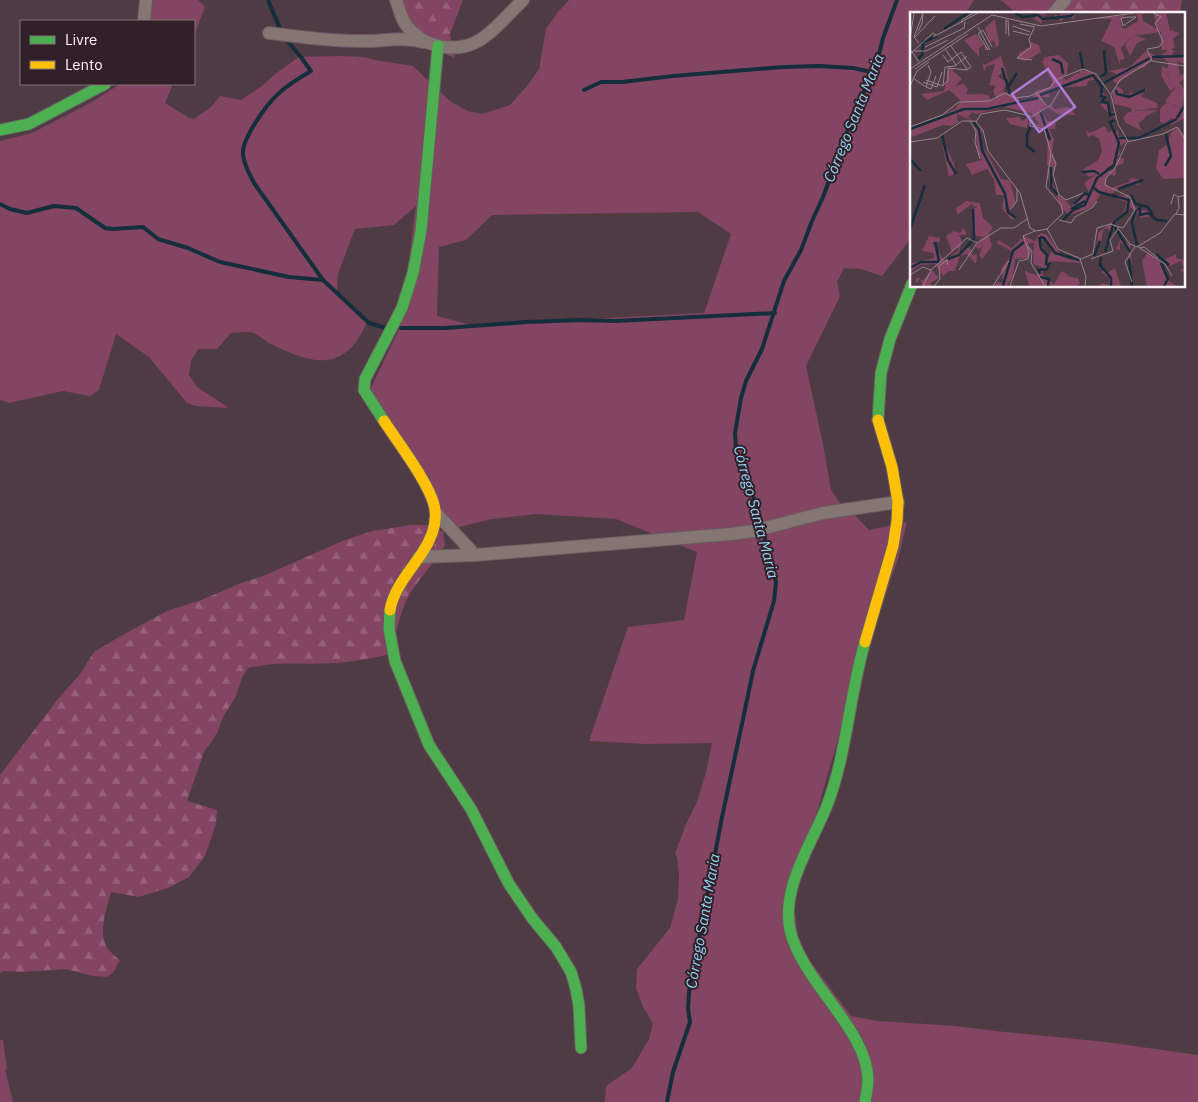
<svg xmlns="http://www.w3.org/2000/svg" width="1198" height="1102" viewBox="0 0 1198 1102" font-family="'IBM Plex Sans',sans-serif">
<style>
.grass{fill:#834562;fill-rule:evenodd}
.forest{fill:url(#forest-firs)}
.lines{fill:none;stroke-linecap:round;stroke-linejoin:round}
.stream{stroke:#142e3c;stroke-width:4}
.street-casing{stroke:#695a60;stroke-width:14}
.fast-casing{stroke:#695a60;stroke-width:13}
.slow-casing{stroke:#695a60;stroke-width:13}
.street{stroke:#847673;stroke-width:12}
.fast{stroke:#4caf50;stroke-width:11}
.slow{stroke:#ffc107;stroke-width:11}
.labels{text-anchor:middle;stroke-width:4;stroke-linejoin:round;paint-order:stroke}
.water-label{font-size:15px;font-style:italic;fill:#92d6f9;stroke:#312027}
.inset-river{fill:none;stroke:#142e3c;stroke-width:2.5}
.inset-road{fill:none;stroke:#95848b;stroke-width:1}
.view{fill:#b07bd5;fill-opacity:0.15;stroke:#b07bd5;stroke-width:2.5}
.inset-edge{fill:none;stroke:#fff1f6;stroke-width:2.5}
</style>
<defs>
<pattern id="forest-firs" width="22" height="20" patternUnits="userSpaceOnUse" patternTransform="scale(1.25)"><rect width="22" height="20" fill="#834562"/><path d="M5 1l3.5 6h-7zM16 11l3.5 6h-7z" fill="#966079"/></pattern>
</defs>
<rect width="100%" height="100%" fill="#4e3b44"/>
<g class="grass">
<polygon points="149,0 198,0 205,7 194,35 194,21 147,21"/>
<path d="M569 0H974L965 14H912V237L882 276 861 269 844 268 837 282 840 296 806 366 823 444 831 490 840 503 854 514 869 530 907 522 898 559 855 681 793 894 799 946 851 1016 878 1021 955 1026 1005 1032 1106 1042 1198 1055V1102H605L606 1086 632 1068 649 1039 653 1023 643 1007 636 988 637 969 670 928 678 899 679 874 677 857 675 854 686 824 697 802 706 772 712 743 646 744 589 741 628 627 684 620 697 552 616 519 536 514 492 519 443 531 433 503 366 398 400 327 416 206 394 225 355 229 338 274 337 291 357 310 367 322C345 373 313 365 271 344 265 341 260 336 254 333 248 331 238 333 231 333L217 349H198L191 361 189 375 197 387 229 408 196 406 187 403 149 357 116 334 99 390 90 396 63 391 9 403 0 400V141L32 133 92 102 120 84H173L165 103 189 118 194 119 211 107 220 96 241 100 262 86 275 74 299 57 339 56 364 57 374 60 413 66 450 101 468 111 482 114 510 105 527 86 539 69 546 29 557 13ZM698 212 731 234 704 313 471 325 437 316 439 247 466 240 492 215Z"/>
<polygon points="1001,0 1070,0 1059,14 1017,14"/>
<polygon points="0,1040 3,1040 7,1070 5,1069 13,1102 0,1102"/>
</g>
<g class="forest">
<path d="M391 0H463L450 34 455 58C425 45 412 25 391 0Z"/>
<polygon points="1070,0 1182,0 1180,14 1059,14"/>
<path d="M411 525H432L443 532 445 545C434 563 420 578 409 595 399 613 396 634 392 654 372 658 353 662 334 663 305 665 276 661 248 668L242 678 235 698 223 717 217 733 204 752 187 801 217 810 216 824 205 856 189 877 168 888 139 897 111 892C107 909 97 933 108 949 111 953 116 957 120 960L114 971 108 977 93 976 66 969 23 972 3 971 0 973V775L58 699 80 674 94 652 119 637 167 611 201 600 239 584 263 576 345 540 372 531Z"/>
</g>
<g class="lines">
<g class="stream">
<polyline points="268,0 281,31"/>
<path d="M284 37 301 57 311 71C299 78 289 84 279 93 267 104 241 139 243 155 244 165 250 175 254 183L323 280 369 323 386 328"/>
<polyline points="584,90 601,82 622,82 673,76 783,67 819,66 853,68 872,72"/>
<polyline points="0,204 10,209 27,213 54,206 76,208 105,228 113,229 143,227 158,239 188,248 220,262 289,277 323,280"/>
<polyline points="401,328 445,328 527,322 580,320 615,321 775,313"/>
<polyline points="667,1102 673,1072 690,1022 688,1009 689,992 722,817 743,719 753,671 774,601 776,582 757,508 749,484 740,468 736,451 735,433 741,398 746,381 762,349 784,281 801,250 812,221 823,197 847,132 878,58 883,38 897,0"/>
</g>
<defs>
<g id="street">
<path d="M396 0C399 8 401 18 406 25 423 48 456 54 480 40 496 30 509 13 523 0"/>
<polyline points="1053,14 1065,0"/>
<polyline points="144,21 146,0"/>
<path d="M269 33C299 37 328 41 358 41 380 42 402 36 423 42"/>
<polyline points="437,514 475,555"/>
<polyline points="419,557 475,555 731,534 753,531 823,513 898,502"/>
</g>
<g id="fast">
<polyline points="0,130 29,124 105,84"/>
<polyline points="878,420 881,373 890,339 912,284"/>
<polyline points="384,421 364,390 365,379 402,308 413,273 421,231 438,46"/>
<polyline points="390,610 389,629 395,661 429,745 471,809 509,884 532,918 556,947 571,972 576,989 579,1006 581,1048"/>
<path d="M865 1102C866 1095 868 1087 868 1079 867 1029 802 982 790 930 781 889 811 844 826 808 847 755 849 696 865 642"/>
</g>
<g id="slow">
<path d="M384 421C397 441 433 488 435 510 437 525 430 541 422 553 410 571 394 588 390 610"/>
<polyline points="865,642 893,546 897,521 898,502 892,467 878,420"/>
</g>
</defs>
<use href="#street" class="street-casing"/>
<use href="#fast" class="fast-casing"/>
<use href="#slow" class="slow-casing"/>
<use href="#street" class="street"/>
<use href="#fast" class="fast"/>
<use href="#slow" class="slow"/>
</g>
<g class="labels">
<g class="water-label">
<text transform="translate(854 118) rotate(-68)" y="5">Córrego Santa Maria</text>
<text transform="translate(756 512) rotate(75)" y="5">Córrego Santa Maria</text>
<text transform="translate(703 921) rotate(-80)" y="5">Córrego Santa Maria</text>
</g>
</g>
<g transform="translate(910 12)">
<rect width="275" height="275" fill="#4e3b44"/>
<path d="M127 1H135L136 4 130 2 137 7 144 6 145 2 150 5V2H165L164 7 156 5 150 10 149 6 132 9V12L124 7ZM240 1 232 2 233 9 247 17 244 2 256 1 260 18 270 21 263 27 265 35 261 37 265 40 261 42 269 45 275 42V52L267 49 270 63 275 62V66L268 72 262 62 256 61 261 70 258 72 266 75 260 79 251 63 252 54 257 57 259 50 252 46 242 47 235 55 225 58 207 72 201 67 208 63 199 59 220 55 236 39 247 44 243 46 260 44 251 43 258 38H251V20L222 24 211 36 215 47 210 48V53L204 35 191 29 202 7H180L216 3 211 6V15L215 17 228 9 227 3 221 2ZM85 7 89 33 79 38H75L74 34 80 38 86 33 83 28 80 31 75 16ZM66 22 74 33 69 36V45L54 28ZM149 43 158 51 157 62 152 65 156 68 167 61 177 62 170 61V58L184 61 190 69 187 67 178 69 177 74 148 76 137 80 140 85H131L136 94 128 102 133 101 138 109 146 111 145 117H139L144 127 142 140 146 150 140 168 148 182 140 176 137 158 142 156 137 153 138 125 133 116 125 114 129 111 121 101 94 95 67 102 62 100 58 105 63 109 47 102 48 111 41 114 33 113 2 125 0 116 45 97 51 89 45 83 70 82 79 83 80 88 86 86 83 79 86 74 79 73 85 52 76 54 74 60 72 49 74 53 91 44 99 69 92 61 88 64 97 71 93 79 111 89 123 86 126 79 140 75 143 70 132 50 135 45ZM207 74 213 78V82L219 85 220 80 227 82 223 99 248 98 233 106 226 103 228 101 223 103 218 100 222 101 221 96 204 92 202 82ZM193 76 192 80 197 84 192 91H199L200 102 205 99 206 108 201 110 205 118 199 109 205 106 191 94 193 86 190 82ZM257 90 271 97 275 90V106L262 113 258 112 265 109 262 106 254 112 250 110V97ZM64 109 73 118 69 128 73 140 76 139 91 167 100 169 106 191 98 198 107 207H101L92 197 94 183H86L84 168 68 142ZM195 114 198 121 203 118 204 122 208 118 209 124 221 126 209 135 210 142 206 147 214 146 213 152 196 156 202 159 206 156V161L205 164 199 162 195 171 201 176 219 170 221 166 231 168 228 174 224 171 214 173 201 182H191L182 195 160 203 153 198 146 184 149 183 162 195 168 184 179 180 174 171 186 162 179 165 172 158 188 148 192 139 189 127 183 123 178 125 176 118 180 121ZM269 115 275 127V166L253 167 246 156 249 138 256 133 259 137 257 130 262 119ZM208 183 219 184 226 196 238 199 242 204 231 206 227 200 223 215 224 198 218 194 217 200 204 212 214 229 220 232 222 255 216 234 210 230V238L206 237 211 227 204 216 200 220 197 216 193 218 191 232 187 234 188 221 214 200 217 190 207 187ZM54 216 57 223H49L52 229 49 241 59 235 62 239 60 242 67 243 66 252 57 242 50 244 45 259H39L33 264 25 252 10 253 0 260 2 251 24 246V241L12 239 19 224 30 226V230H22L34 248 37 247 49 238 48 235 42 240 36 224 44 219 50 221ZM131 221 136 222 153 245 162 248 163 244H168L170 251 137 249 142 238 134 227 126 225ZM113 223 126 230 118 232 121 240 118 246 105 247 103 264 97 274H83L88 270 94 272 91 257 103 240 87 231 88 228 102 236 112 226 113 230ZM79 224 82 234 72 247 69 243 73 233 69 237 65 235 72 226ZM238 240 251 251 259 269 267 274H237L232 249ZM205 256 211 274H188L193 271 199 273V266L191 260 194 257 197 261ZM134 257 132 262 144 272 152 259 160 264 150 263 148 274H119L115 259 126 263ZM22 258 29 266 20 271 23 274H12L10 267 5 272 6 266H9L12 269Z" fill="#834562"/>
<path d="M223 23 236 27 227 31 220 44 215 33ZM121 30 129 33 131 40 116 49 108 47 109 41 120 35ZM39 55 52 67 45 74 53 72 58 77 56 83H45L39 78 17 88 11 82 34 79ZM256 61 263 62 274 77 272 97 255 89 266 75 258 72 261 70ZM237 77 231 84 247 91 248 96 223 99 226 82 224 81ZM141 93 145 97 158 95 166 103 148 102 137 95ZM218 100 229 101 227 104 236 106 228 111 232 119 216 111 213 106ZM109 105 112 109 119 105 117 116 100 112 96 106ZM36 134 45 154 44 162 39 165 33 135ZM72 148 77 151V157L62 163 56 152ZM56 189 70 191 73 206 83 215 77 225 66 224 62 217 63 197 67 195 62 194 63 191 47 203 46 196ZM128 225 140 251 138 258 123 252 124 230ZM266 242V246L275 248V260L270 259 274 256 271 249 260 254 254 248ZM150 263 168 266 170 271 167 274H148Z" fill="#834562"/>
<path class="inset-river" d="M105 1 112 5 128 3 133 7 161 4 164 1M34 17 58 1M170 40 173 57M242 45 275 44M8 47 12 43 13 30 27 24M142 47 151 51 153 62M92 56 100 82M190 65 196 61 194 38M194 71 240 46M97 77 107 61M206 78 207 82 219 85 235 78M130 83 183 63 192 75 191 84 195 85 192 90 198 91 200 103 205 102M131 101 140 128M267 106 275 93M64 110 69 118 72 138 95 182 98 200 106 206M121 114 117 122V134L125 140M0 117 54 97H77L128 86M32 123 38 148 46 162M209 126H229L267 107M0 147 11 159M255 154 261 144 256 122M141 155V175L148 183M172 160 184 159 189 162M184 176 189 180 219 188 217 200 204 210 195 240M208 177 233 168M221 183 226 192 238 195 243 203M164 192 174 182H179M63 197 64 227M161 197 175 189M226 198 222 211 227 233M227 198 230 196V203L238 201 247 208 257 209M153 208 163 198 175 193 187 166 204 153 209 131 200 110 205 108M205 215 220 240M0 217 15 173M129 225 131 237 137 243 136 252H139L137 257 129 258 130 262M130 225 134 226 145 241 169 248M25 230 29 249M246 242 259 253M184 244 190 229M191 245 190 253 201 266V274M38 247 49 243 64 227M219 247 222 274M251 251 258 267 254 274M0 256 11 250H29M130 265 139 267 138 274M93 274 103 239 114 230"/>
<path class="inset-road" d="M243 1 251 5 245 11 253 30 249 35 237 37 242 49 275 54M219 5H226L213 14 211 6ZM96 7V22M98 8 99 24M52 11V8L63 1M110 12 125 15M103 14 120 20M68 15 80 38M8 19 12 12 13 1M103 19 119 23M5 25 25 4M23 25 68 1M0 27 4 1M9 31 4 25 13 1M41 34 57 57M15 35 54 16 55 10M0 37 9 50M36 38 46 53M78 38 68 22 73 18 82 35M4 39H16L38 28M51 40 61 55 57 58M0 42 23 21 26 23M33 43 38 50 51 40M122 48 107 46 121 35 119 27 124 16M0 57 82 3 131 14 224 1M5 57 58 22M3 66 16 75M16 68 33 74 35 55 45 54 57 44M13 70 27 75 32 60M33 73 38 69V56L57 58M0 74 7 59 19 50M16 75 21 60 18 53M16 75 21 77 26 64M125 80 137 94M201 82 210 68 242 48M121 105 141 93 150 78M60 109 66 119 65 130 70 147M66 110 71 102 95 98 120 104V114L134 117 141 141 136 175 151 193 153 201 137 217M0 115 32 103 49 90 79 89 95 81 105 86 120 84 141 75 145 68 173 57 186 62 201 83 208 112 218 129M0 130 27 126 52 109H65L73 118 78 139 110 181 120 216 126 219 137 217 148 237 171 247 183 242 187 216 200 212 213 216 225 198 220 185 195 173 196 166 205 156 217 130 253 122 267 115 275 127M142 143 146 152 143 162 149 183 156 188 173 181M261 192 264 182 268 185M100 198 107 189V177M266 202 269 196 268 185 275 183M149 208 161 211 165 205 183 195 187 189M207 215 220 232 227 235 250 221 265 202 275 203M118 234 122 239 121 251 135 274M228 235 255 252 262 264M230 236 234 235 248 246M170 247 176 265 175 274M181 247 203 239 200 228 208 217M28 255 37 248 38 253M21 258 57 226 67 231M49 258 67 231 91 216H104L117 207M0 263 13 255 21 258 13 274M222 270 215 250 225 235M24 274 30 267 29 256M83 274 99 249M100 274 109 249 118 247 119 239 113 224 125 219"/>
<path class="view" d="M138 57 165 95 129 120 102 82Z"/>
<rect width="275" height="275" class="inset-edge"/>
</g>
<rect x="20" y="20" width="175" height="65" fill="#312027" stroke="#83747a"/>
<rect x="30" y="36" width="25" height="8" fill="#4caf50" stroke="#83747a"/>
<text x="65" y="45" font-size="15" fill="#fff1f6">Livre</text>
<rect x="30" y="61" width="25" height="8" fill="#ffc107" stroke="#83747a"/>
<text x="65" y="70" font-size="15" fill="#fff1f6">Lento</text>
</svg>
